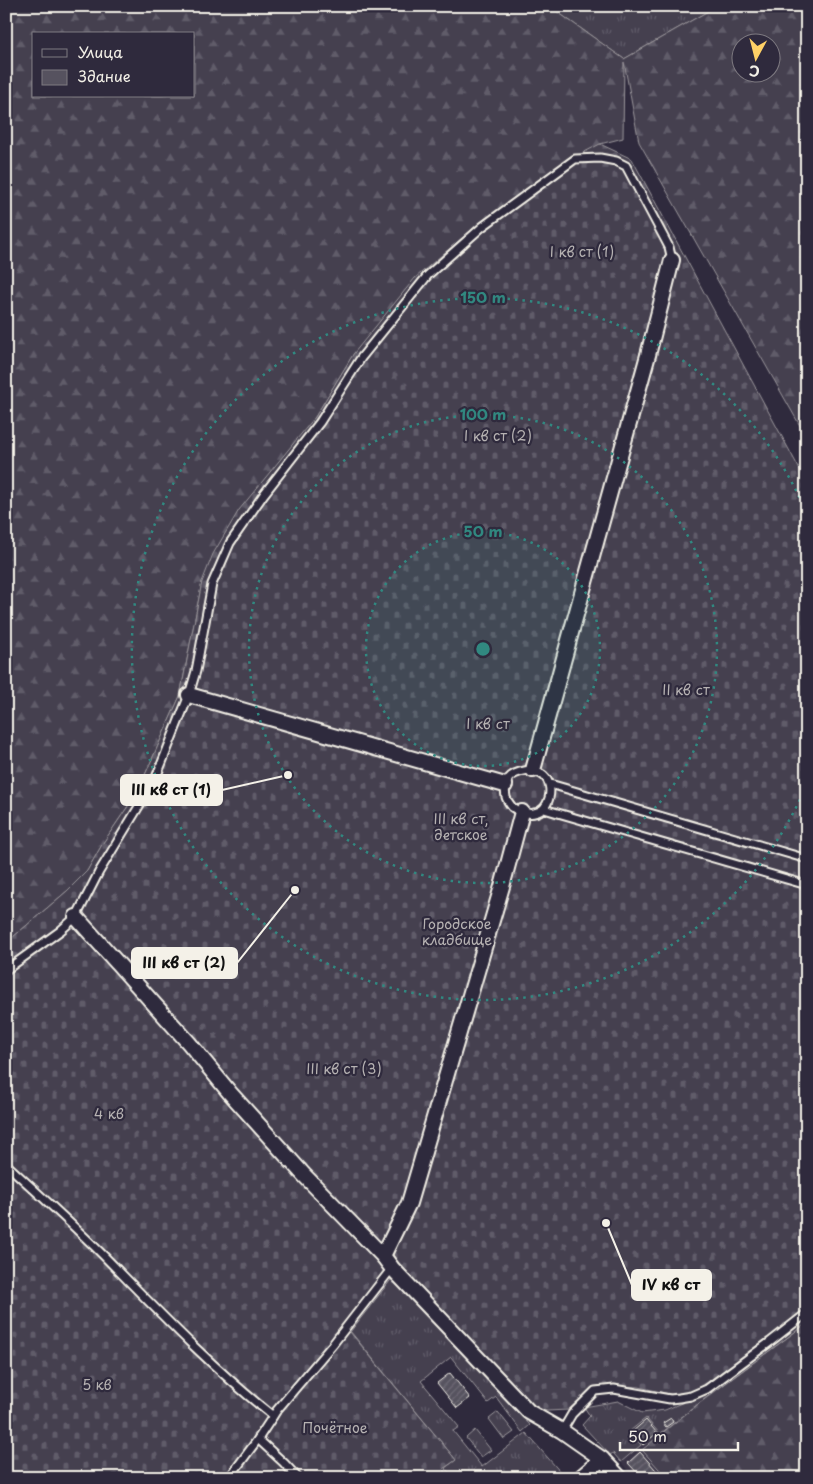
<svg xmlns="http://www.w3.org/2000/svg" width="813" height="1484" viewBox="0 0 813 1484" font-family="'Playpen Sans',sans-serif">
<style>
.built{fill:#3b3647}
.grass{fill:url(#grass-tufts);stroke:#9c989c}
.forest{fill:url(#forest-firs);stroke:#9c989c;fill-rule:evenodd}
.cemetery{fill:url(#cemetery-stones);stroke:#9c989c}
.building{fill:url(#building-hatch);stroke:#f4f1e8}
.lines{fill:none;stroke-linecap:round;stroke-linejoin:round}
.lane-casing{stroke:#f4f1e8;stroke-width:11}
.street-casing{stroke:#f4f1e8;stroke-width:18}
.lane{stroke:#2f2a3d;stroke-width:7}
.street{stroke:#2f2a3d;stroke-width:14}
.ring{fill:none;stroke:#318880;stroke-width:2.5;stroke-dasharray:2.5 5}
.labels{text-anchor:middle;stroke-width:4.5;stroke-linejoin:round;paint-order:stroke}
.park-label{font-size:14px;fill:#b7b3b3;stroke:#2f2a3d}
.centre{fill:#318880;stroke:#2f2a3d;stroke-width:2.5}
.ring-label{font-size:15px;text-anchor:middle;font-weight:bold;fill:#318880;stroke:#2f2a3d;stroke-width:4.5;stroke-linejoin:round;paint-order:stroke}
.leader{fill:none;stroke:#f4f1e8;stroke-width:2}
.callout-dot{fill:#f4f1e8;stroke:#2f2a3d;stroke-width:2}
.callout{fill:#f4f1e8;stroke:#f4f1e8;stroke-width:2}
.callout-label{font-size:15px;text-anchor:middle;font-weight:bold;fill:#111}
</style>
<defs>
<pattern id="grass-tufts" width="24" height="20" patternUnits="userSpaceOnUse" patternTransform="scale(1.25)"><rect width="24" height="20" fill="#454050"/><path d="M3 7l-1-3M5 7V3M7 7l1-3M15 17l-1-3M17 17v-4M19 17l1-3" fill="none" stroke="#605c69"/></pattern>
<pattern id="forest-firs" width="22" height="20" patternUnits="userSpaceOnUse" patternTransform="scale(1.25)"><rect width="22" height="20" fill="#454050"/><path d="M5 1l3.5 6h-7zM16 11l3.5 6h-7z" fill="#605c69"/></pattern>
<pattern id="cemetery-stones" width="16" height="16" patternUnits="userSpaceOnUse" patternTransform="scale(1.25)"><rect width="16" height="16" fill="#454050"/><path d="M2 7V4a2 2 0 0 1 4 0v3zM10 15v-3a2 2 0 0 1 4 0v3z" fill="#605c69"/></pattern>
<pattern id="building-hatch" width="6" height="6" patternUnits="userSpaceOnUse" patternTransform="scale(1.25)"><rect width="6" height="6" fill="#56525f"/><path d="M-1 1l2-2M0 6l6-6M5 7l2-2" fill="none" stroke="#6f6b76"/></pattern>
</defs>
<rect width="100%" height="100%" fill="#2f2a3d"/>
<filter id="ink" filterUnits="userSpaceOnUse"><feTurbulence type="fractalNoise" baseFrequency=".02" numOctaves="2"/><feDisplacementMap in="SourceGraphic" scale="10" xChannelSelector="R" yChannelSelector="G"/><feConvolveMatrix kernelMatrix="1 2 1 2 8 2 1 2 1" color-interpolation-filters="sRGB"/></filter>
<g filter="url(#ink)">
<polygon class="built" points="646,1418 660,1434 659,1437 671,1478 634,1478 621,1462 641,1445 630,1431"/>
<g class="grass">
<polygon points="549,6 717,6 624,59"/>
<polygon points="393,1277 530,1425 522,1432 496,1397 488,1403 451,1357 421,1381 459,1427 453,1431 482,1467 526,1433 563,1475 563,1478 454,1478 445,1468 456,1460 350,1331"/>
<polygon points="710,1391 712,1393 660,1434 646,1418 630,1431 641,1445 621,1462 613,1453 610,1455 582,1425 590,1416 584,1407 618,1401 642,1413 665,1410"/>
<polygon points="498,1412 514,1432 504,1439 489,1419"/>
<polygon points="475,1430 491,1450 481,1457 466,1438"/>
</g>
<g class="forest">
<path d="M6 6H549L624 59 717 6H807V438L639 142 624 62 623 138 600 144 354 353 315 417 202 582 180 696 137 793 103 843 87 871 67 891 6 943ZM34 34H194V96H34ZM740 42H770V72H740Z"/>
<path d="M807 1323V1478H667L642 1450C694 1405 751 1365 807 1323Z"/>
</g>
<polygon class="cemetery" points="600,144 632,159 807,483 807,1323 712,1393 706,1387 698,1391 674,1395 639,1387 610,1385 591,1389 568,1410 547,1411 534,1407 529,1412 393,1277 350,1332 456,1460 443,1469 450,1478 6,1478 6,943 67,891 87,871 103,843 137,793 180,696 202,582 213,554 239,510 315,417 354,353 415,278 483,220 573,158"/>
<g class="building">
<polygon points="450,1373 470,1398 457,1408 437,1383"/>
<polygon points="671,1418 673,1422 666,1427 663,1423"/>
<polygon points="646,1420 657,1433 643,1445 632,1432"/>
<polygon points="640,1452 663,1478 642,1478 628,1463"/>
</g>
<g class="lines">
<defs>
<g id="lane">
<path d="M533 770C536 772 541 773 544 776 555 786 550 811 534 813 532 814 529 813 526 813 521 812 516 810 512 807 510 804 507 801 506 797 502 776 515 771 533 770Z"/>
<polyline points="550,784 807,859"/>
<polyline points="544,809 807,885"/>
<polyline points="6,970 60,931 76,917 99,872 155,780 189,695 196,671 212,584 230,543 264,494 320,422 361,358 428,275 482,227 575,159 600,158 616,161 626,166 669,247 672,260"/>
<path d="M6 1164C39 1194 72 1224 104 1256 158 1311 212 1368 273 1416"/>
<polyline points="562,1431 572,1414 595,1391 614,1389 670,1399 679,1398 691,1396 707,1389 770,1342 807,1313"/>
<polyline points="258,1439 284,1463 298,1478"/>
<polyline points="229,1478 258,1439 277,1410 333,1344 392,1268"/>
</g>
<g id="street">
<polyline points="189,695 505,785"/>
<polyline points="533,770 648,355 672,260"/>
<polyline points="76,917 189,1043 230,1093 304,1175 383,1256 392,1268 529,1412 562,1431 602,1459 620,1478"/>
<polyline points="383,1256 409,1203 503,883 522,812"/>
<polyline points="580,1478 602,1459"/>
</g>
</defs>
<use href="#lane" class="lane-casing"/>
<use href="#street" class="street-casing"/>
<use href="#lane" class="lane"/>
<use href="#street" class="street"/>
</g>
</g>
<circle cx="483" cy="649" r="117" fill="#318880" fill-opacity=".12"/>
<g class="ring">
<circle cx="483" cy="649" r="117"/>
<circle cx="483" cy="649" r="234"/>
<path d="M806 786A351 351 0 1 1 806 512"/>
</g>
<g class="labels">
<g class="park-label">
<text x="582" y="257">I кв ст (1)</text>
<text x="498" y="441">I кв ст (2)</text>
<text x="686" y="695">II кв ст</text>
<text x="488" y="729">I кв ст</text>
<text x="461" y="824">III кв ст,<tspan x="461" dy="16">детское</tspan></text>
<text x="457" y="929">Городское<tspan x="457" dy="16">кладбище</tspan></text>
<text x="344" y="1074">III кв ст (3)</text>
<text x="109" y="1119">4 кв</text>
<text x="97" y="1390">5 кв</text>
<text x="335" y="1433">Почётное</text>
</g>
</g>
<circle cx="483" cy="649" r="8" class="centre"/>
<g class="ring-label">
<text x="483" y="303">150 m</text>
<text x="483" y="420">100 m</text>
<text x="483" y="537">50 m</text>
</g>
<path class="leader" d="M288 775L222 790M295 890L237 963M606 1223L632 1285"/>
<g class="callout-dot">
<circle cx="288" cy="775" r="5"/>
<circle cx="295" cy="890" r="5"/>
<circle cx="606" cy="1223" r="5"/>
</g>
<g class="callout">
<rect x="121" y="775" width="101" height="30" rx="5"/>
<rect x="132" y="948" width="105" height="30" rx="5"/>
<rect x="632" y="1270" width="79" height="30" rx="5"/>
</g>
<g class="callout-label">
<text x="171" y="795">III кв ст (1)</text>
<text x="184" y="968">III кв ст (2)</text>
<text x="671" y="1290">IV кв ст</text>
</g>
<rect width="813" height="1484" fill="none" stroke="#2f2a3d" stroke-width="25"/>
<rect x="12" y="12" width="788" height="1459" fill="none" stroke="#f4f1e8" stroke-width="2" filter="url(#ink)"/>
<rect x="32" y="32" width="162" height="65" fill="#2f2a3d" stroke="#7e7a81"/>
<rect x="42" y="49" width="25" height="8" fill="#2f2a3d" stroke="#7e7a81"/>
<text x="78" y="58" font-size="15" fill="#f4f1e8">Улица</text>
<rect x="42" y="70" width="25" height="15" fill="#56525f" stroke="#7e7a81"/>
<text x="78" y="82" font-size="15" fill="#f4f1e8">Здание</text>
<g transform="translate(756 58) rotate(187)"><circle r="24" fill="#2f2a3d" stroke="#7e7a81"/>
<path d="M0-4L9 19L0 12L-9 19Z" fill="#ffd166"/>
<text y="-8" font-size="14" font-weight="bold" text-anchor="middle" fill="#f4f1e8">С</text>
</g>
<path d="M620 1442v8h118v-8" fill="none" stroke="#f4f1e8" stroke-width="2.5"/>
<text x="628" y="1442" font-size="15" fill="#f4f1e8" stroke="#2f2a3d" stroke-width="4" paint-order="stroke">50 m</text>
</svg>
